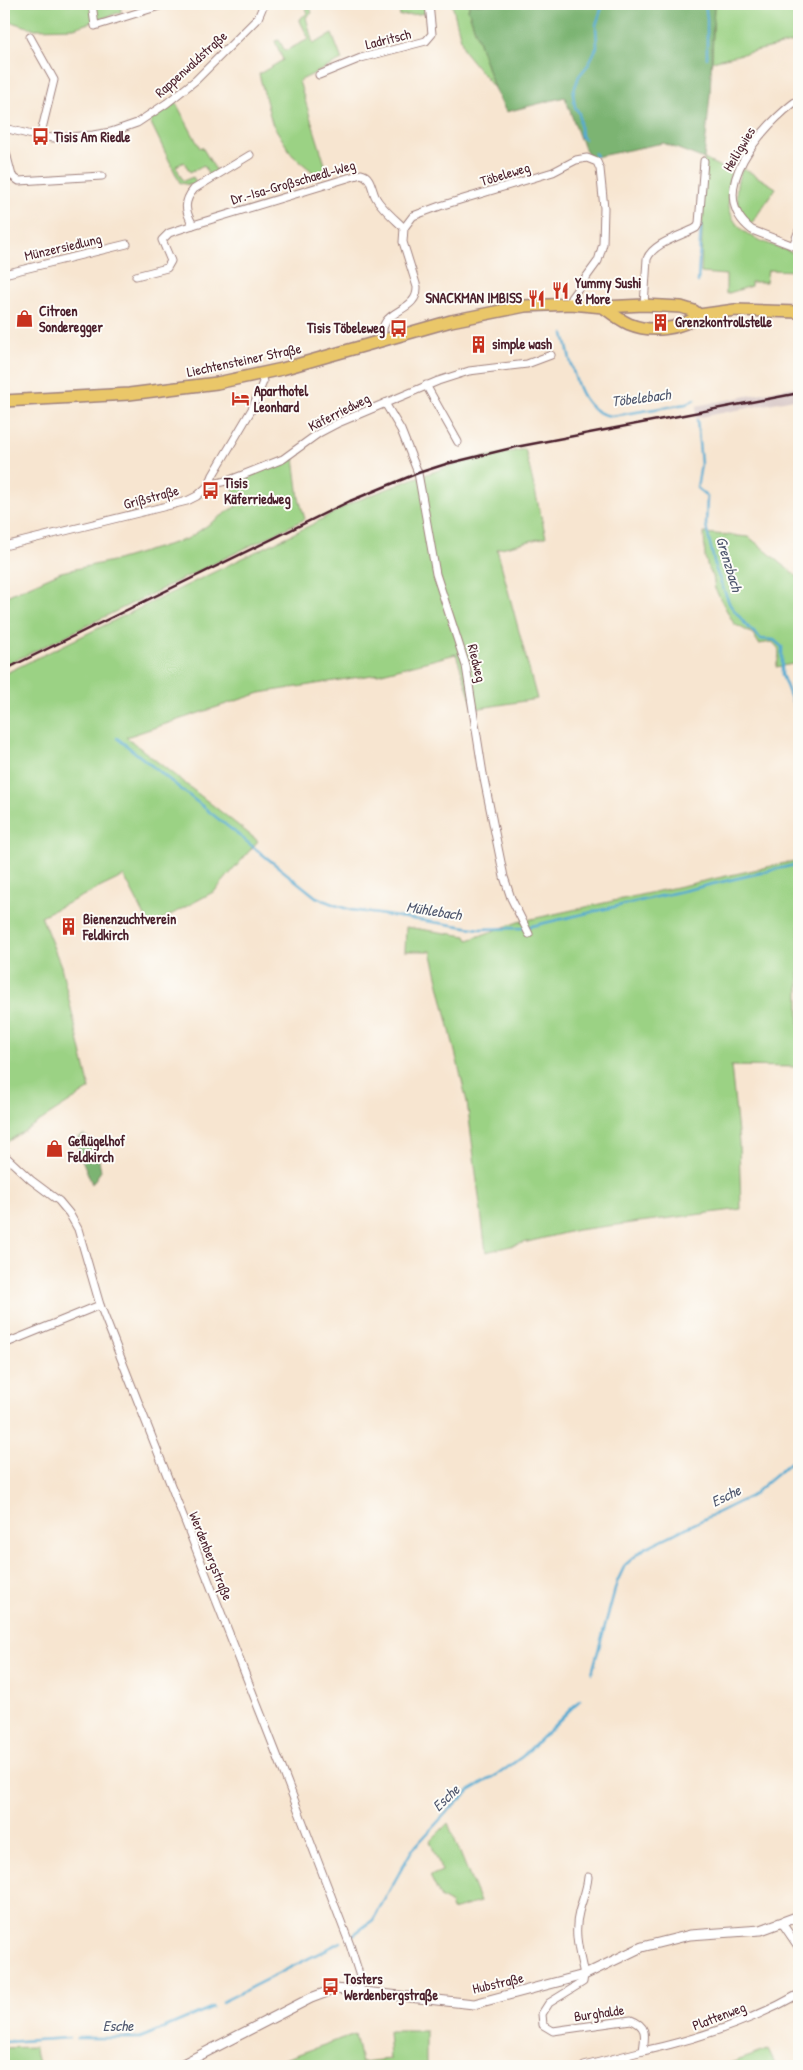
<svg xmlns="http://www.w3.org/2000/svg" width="803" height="2070" viewBox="0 0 803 2070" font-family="'Patrick Hand',sans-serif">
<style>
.industrial{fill:#d1bfbf}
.green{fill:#9bd284;stroke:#727858}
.forest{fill:#7cb472;stroke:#636a4e}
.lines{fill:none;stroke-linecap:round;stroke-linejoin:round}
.stream{stroke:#56abd2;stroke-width:2.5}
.minor-casing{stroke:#a0827e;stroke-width:9}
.tertiary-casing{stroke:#a0827e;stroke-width:11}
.primary-casing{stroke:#a0827e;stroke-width:14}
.minor{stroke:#fff;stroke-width:7}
.tertiary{stroke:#fff;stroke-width:9}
.primary{stroke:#eac769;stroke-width:11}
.rail{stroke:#4a1f2b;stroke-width:2.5}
.labels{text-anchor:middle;stroke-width:4;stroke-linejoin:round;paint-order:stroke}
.street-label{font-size:14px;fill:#4a1f2b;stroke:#fdfcf7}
.poi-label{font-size:14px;font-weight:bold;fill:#4a1f2b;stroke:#fdfcf7;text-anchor:start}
.water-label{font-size:15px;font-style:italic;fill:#4f576e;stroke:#fdfcf7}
</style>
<rect width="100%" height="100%" fill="#fdfcf7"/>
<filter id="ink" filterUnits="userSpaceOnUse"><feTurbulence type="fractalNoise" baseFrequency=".02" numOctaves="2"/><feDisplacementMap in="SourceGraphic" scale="10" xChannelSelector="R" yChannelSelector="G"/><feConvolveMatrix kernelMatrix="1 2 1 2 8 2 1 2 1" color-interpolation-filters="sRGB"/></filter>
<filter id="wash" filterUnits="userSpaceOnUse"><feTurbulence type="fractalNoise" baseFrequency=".0096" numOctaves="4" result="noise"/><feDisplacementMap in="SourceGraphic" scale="20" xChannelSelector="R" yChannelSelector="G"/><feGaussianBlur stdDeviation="1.12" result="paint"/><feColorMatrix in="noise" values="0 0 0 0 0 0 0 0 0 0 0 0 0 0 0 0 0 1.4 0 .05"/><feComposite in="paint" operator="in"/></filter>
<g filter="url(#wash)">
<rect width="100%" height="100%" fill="#f7e5d0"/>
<polygon class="industrial" points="799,386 799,398 696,418 696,406"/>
<g class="green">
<polygon points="4,4 121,4 121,12 74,28 35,29 4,20"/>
<polygon points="300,4 309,4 312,13 306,17 313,44 332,34 342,60 299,81 328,174 319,177 292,155 272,123 259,74 283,60 275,41 279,40 285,51 309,39 299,19 308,13 304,4"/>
<polygon points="398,4 403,4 404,9 419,7 419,4 426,4 427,13 400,16"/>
<polygon points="452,4 470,4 468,9 494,88 464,51"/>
<polygon points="714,4 799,4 799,41 712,61"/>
<polygon points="176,103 200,148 202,147 217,172 209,177 204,165 190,172 184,162 176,166 183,181 193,177 198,185 196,186 180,183 150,121"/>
<path d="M704 159 731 172C718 234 752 237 799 255V271L768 270 766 282H751V286L726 294V275L701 273Z"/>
<path d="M743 168 776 188 751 224C735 207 732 189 743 168Z"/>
<polygon points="525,449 546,537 497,549 537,699 474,709 456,654 378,674 260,693 126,737 258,841 215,891 150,926 124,876 41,916 61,966 90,1089 4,1144 4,674 313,524 351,503 415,478 469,460"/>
<polygon points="294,457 299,498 305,519 4,666 4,597 61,572 117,560 187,539 238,505 231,481"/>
<path d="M704 533 749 537 799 578V663L776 667C779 656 782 649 772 642L759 644 753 634 734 624 715 589 713 576 708 568 705 557Z"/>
<polygon points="799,860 799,1067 731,1066 739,1143 741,1209 577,1230 486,1252 467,1102 431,951 405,951 406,927 466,936 468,940 518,922"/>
<polygon points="448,1823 480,1902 452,1910 450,1903 441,1898 430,1876 442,1871 430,1841"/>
<polygon points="388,2031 426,2031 426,2066 277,2066 276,2062 355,2034 361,2062 390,2059"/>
<polygon points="34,2047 39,2066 4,2066 4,2048"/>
<polygon points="768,2050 776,2066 722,2066"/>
</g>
<g class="forest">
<polygon points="470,4 714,4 710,95 704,159 663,143 590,158 580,139 565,97 506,112 494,88 468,9"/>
<path d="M84 1135C95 1143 99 1158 101 1171L92 1184 78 1150V1138Z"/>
</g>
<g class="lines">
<g class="stream">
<polyline points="705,4 707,18 707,58"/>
<polyline points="4,7 6,4"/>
<polyline points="584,139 581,136 579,113 575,107 573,93 579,76 588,65 597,47 596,25 603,4"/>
<polyline points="594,153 596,156"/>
<polyline points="698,282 701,224"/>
<path d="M564 334C572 363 576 413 612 416L686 404 695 399"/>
<polyline points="697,420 701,464 697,488 707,496 706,526 716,570 730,605 747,626 761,639 774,640 782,647 782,675 799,719"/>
<polyline points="117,738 316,897 335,905 351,910 480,929 523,928 799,864"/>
<polyline points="592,1673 617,1582 625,1565 645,1548 751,1496 799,1455"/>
<polyline points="353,1935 373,1920 412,1850 448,1811 469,1791 500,1773 523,1756 580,1700"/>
<polyline points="222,2002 341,1942"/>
<polyline points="77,2038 140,2038 213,2007"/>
<polyline points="4,2042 69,2038"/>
</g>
</g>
</g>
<g filter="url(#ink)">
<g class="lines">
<defs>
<g id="minor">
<polyline points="92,4 95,26 166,4"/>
<polyline points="30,37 54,80 40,137"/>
<polyline points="319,75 361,58 426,41 432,34 429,4"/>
<path d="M799 99C764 124 702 192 752 230L799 248"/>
<polyline points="4,128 40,137 55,138 93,135 111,132 137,123 167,103 196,80 258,18 264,4"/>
<polyline points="4,144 7,157"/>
<path d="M250 155 194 189C183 202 185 211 193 225L361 174C371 176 371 187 375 196 380 207 395 219 404 228"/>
<polyline points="4,159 7,157 12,176 19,181 102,176"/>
<polyline points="793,246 799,230"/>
<polyline points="4,274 127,244"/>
<polyline points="136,276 167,268 171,261 162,240 169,233 193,225"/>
<path d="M644 305 647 259C653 243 681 236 696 228L699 223 704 161"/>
<path d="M384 341C375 307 418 315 417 287L403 242 404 228 413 216 440 206 553 172 576 160 587 158 597 162 600 169 604 208 603 244 598 261 571 298V304"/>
<polyline points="426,385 458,442"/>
<polyline points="385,403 401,430 418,473 436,574 466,666 483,774 504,877 511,898 529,934"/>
<polyline points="209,485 230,480 283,459 319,433 338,423 438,381 469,371 527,364 551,355"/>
<polyline points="4,546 187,501 197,496 209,485 213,475 252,409 263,382 261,374"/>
<polyline points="4,1155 31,1180 59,1201 69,1213 78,1229 100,1305 277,1755 350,1945 361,1980 359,1991"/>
<polyline points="4,1344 100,1305"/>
<polyline points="782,1923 799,1948"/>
<path d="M643 2051C698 2039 750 2022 799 1994"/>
<path d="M584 2066 643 2051C645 2036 648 2026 631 2020L553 2031 543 2025 542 2014 549 2003 583 1982 584 1975C580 1954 573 1934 579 1912 582 1900 587 1890 588 1877"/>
</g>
<polyline id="tertiary" points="179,2066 311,1998 335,1989 474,2004 584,1975 642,1947 690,1935 761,1930 799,1916"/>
<g id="primary">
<path d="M603 307C611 313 620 320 629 324 651 333 680 330 699 315"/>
<polyline points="699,315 735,310 799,312"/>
<polyline points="4,401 129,394 217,383 282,369 451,321 525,306 571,304 603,307 644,305 681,307 694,311 699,315"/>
</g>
</defs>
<use href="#minor" class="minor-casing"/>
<use href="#tertiary" class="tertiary-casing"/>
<use href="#primary" class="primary-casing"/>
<use href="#minor" class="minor"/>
<use href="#tertiary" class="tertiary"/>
<use href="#primary" class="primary"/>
<polyline class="rail" points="4,670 350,501 418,473 446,464 516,447 799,393"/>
</g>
</g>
<defs>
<symbol id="bus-bare" viewBox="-9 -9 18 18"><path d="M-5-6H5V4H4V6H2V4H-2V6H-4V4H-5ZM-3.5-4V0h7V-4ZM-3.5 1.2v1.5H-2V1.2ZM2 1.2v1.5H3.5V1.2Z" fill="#c8321e" stroke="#fdfcf7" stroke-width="2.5" paint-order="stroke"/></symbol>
<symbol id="restaurant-bare" viewBox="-9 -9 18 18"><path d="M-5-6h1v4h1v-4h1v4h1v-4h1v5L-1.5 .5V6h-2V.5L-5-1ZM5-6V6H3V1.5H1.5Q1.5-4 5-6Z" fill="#c8321e" stroke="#fdfcf7" stroke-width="2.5" paint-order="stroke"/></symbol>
<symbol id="shop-bare" viewBox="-9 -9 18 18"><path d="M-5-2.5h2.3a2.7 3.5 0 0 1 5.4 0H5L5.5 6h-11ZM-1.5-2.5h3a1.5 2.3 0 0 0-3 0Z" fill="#c8321e" stroke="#fdfcf7" stroke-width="2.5" paint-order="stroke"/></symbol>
<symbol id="building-bare" viewBox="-9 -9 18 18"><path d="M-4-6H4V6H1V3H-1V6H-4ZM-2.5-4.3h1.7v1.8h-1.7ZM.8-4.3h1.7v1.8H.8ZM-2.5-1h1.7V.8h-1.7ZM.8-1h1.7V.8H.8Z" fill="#c8321e" stroke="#fdfcf7" stroke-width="2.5" paint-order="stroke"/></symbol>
<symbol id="hotel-bare" viewBox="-9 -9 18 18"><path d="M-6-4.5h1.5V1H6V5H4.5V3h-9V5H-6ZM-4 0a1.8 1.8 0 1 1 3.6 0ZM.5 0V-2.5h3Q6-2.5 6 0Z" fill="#c8321e" stroke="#fdfcf7" stroke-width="2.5" paint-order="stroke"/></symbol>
</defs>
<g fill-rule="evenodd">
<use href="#bus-bare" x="28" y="124" width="25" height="25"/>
<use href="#restaurant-bare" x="548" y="278" width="25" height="25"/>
<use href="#restaurant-bare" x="524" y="286" width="25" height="25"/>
<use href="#shop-bare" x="12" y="306" width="25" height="25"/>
<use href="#building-bare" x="648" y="310" width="25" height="25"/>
<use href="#bus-bare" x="386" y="316" width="25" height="25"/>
<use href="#building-bare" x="466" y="332" width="25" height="25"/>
<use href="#hotel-bare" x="228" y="386" width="25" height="25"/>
<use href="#bus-bare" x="198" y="478" width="25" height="25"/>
<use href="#building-bare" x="56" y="914" width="25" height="25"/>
<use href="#shop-bare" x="42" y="1136" width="25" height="25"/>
<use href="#bus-bare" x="318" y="1974" width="25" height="25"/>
</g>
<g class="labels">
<g class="street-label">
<text transform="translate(388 39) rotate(-14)" y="5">Ladritsch</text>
<text transform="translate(191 64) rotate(-42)" y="5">Rappenwaldstraße</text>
<text transform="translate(739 149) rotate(-59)" y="5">Heiligwies</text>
<text transform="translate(505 174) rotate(-17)" y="5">Töbeleweg</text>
<text transform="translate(293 182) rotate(-16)" y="5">Dr.-Isa-Großschaedl-Weg</text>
<text transform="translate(63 247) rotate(-13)" y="5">Münzersiedlung</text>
<text transform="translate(244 360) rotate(-12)" y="5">Liechtensteiner Straße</text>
<text transform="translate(339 412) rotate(-27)" y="5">Käferriedweg</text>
<text transform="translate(151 497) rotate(-15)" y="5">Grißstraße</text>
<text transform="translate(477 663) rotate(76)" y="5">Riedweg</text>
<text transform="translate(211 1556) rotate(68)" y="5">Werdenbergstraße</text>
<text transform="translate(498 1983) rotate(-13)" y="5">Hubstraße</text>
<text transform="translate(599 2013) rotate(-8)" y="5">Burghalde</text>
<text transform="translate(719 2016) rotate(-21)" y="5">Plattenweg</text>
</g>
<g class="poi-label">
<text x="54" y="142">Tisis Am Riedle</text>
<text x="575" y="288">Yummy Sushi<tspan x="575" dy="16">&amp; More</tspan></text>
<text x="522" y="303" text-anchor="end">SNACKMAN IMBISS</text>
<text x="39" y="316">Citroen<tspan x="39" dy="16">Sonderegger</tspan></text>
<text x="675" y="327">Grenzkontrollstelle</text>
<text x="385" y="333" text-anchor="end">Tisis Töbeleweg</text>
<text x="492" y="349">simple wash</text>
<text x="254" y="396">Aparthotel<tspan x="254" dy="16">Leonhard</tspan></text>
<text x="224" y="488">Tisis<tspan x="224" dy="16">Käferriedweg</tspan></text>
<text x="83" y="924">Bienenzuchtverein<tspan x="83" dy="16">Feldkirch</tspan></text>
<text x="68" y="1146">Geflügelhof<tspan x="68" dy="16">Feldkirch</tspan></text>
<text x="344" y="1984">Tosters<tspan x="344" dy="16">Werdenbergstraße</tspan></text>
</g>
<g class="water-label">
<text transform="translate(641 398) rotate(-7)" y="5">Töbelebach</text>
<text transform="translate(729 564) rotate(73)" y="5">Grenzbach</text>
<text transform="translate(434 911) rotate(9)" y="5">Mühlebach</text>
<text transform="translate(726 1496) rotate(-26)" y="5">Esche</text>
<text transform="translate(446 1798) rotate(-44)" y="5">Esche</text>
<text x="118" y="2031">Esche</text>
</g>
</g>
<rect width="803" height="2070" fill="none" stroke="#fdfcf7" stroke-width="20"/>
</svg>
